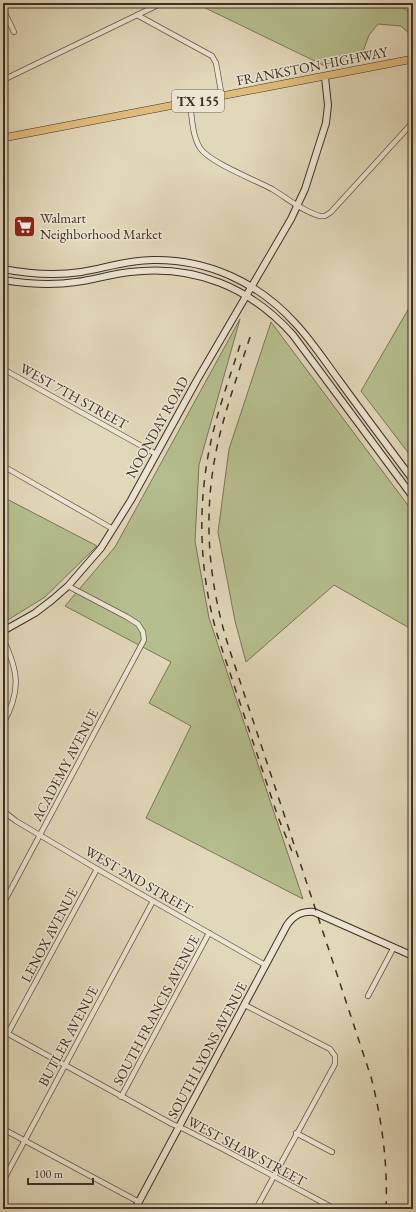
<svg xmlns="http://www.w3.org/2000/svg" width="416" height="1212" viewBox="0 0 416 1212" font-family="'EB Garamond',serif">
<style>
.green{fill:#b5be8e;stroke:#79765a}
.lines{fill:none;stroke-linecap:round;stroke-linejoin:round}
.street-casing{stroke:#66594b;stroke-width:6}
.secondary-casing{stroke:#3d2f26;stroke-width:8}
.primary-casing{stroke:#3d2f26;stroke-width:8}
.street{stroke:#ece5d2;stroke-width:4.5}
.secondary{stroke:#ece5d2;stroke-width:6}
.primary{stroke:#e0bc7c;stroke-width:7}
.rail{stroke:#3d2f26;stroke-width:1.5;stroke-dasharray:7 7;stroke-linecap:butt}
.labels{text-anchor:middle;stroke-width:3;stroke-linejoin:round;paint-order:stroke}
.shield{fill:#ece5d2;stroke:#72665a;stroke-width:1}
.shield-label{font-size:13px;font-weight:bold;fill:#3d2f26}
.street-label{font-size:14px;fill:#3d2f26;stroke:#ece5d2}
.poi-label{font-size:14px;fill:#3d2f26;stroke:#ece5d2;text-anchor:start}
</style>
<rect width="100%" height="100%" fill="#e1d7b9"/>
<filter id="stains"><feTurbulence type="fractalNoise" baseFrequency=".005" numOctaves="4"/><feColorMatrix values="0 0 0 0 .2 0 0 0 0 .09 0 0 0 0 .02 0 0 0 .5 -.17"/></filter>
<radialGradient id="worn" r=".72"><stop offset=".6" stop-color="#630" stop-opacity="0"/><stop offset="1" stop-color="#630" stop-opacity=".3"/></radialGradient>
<g class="green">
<polygon points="195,3 397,3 413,15 413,37 401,26 378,24 369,35 361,57 325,66"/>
<polygon points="413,301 413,459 361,391"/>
<polygon points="240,319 199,465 195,541 209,618 303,899 146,818 191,726 149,703 171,662 65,606 115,547"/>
<polygon points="271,322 413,512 413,630 334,585 246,662 235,621 218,532 229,449"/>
<polygon points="3,497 97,546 45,597 3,623"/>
</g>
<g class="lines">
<defs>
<g id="street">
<polyline points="3,7 11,3"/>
<polyline points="3,9 14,32"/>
<polyline points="137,15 212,56 216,63 222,97"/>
<polyline points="3,80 162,3"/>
<path d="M190 103C192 117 192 135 200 148 209 162 255 180 272 189 287 198 302 211 320 216H325L331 212 413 122"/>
<polyline points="3,369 156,454"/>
<polyline points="3,466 113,529"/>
<path d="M3 639C19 672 21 691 3 724"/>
<polyline points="3,811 16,821 97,869 265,965"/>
<polyline points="3,904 144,640 143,632 138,624 127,617 68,586"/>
<polyline points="368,996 394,947"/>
<polyline points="245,1005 330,1049 335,1056 335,1064 256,1209"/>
<polyline points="3,1031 172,1124 186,1130 223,1149 335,1209"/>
<polyline points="8,1033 97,869"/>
<polyline points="121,1097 209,933"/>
<polyline points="3,1129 139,1202"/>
<polyline points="296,1133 332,1152"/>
<polyline points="3,1181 153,901"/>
</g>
<g id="secondary">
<path d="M3 269C29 274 55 276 81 272 105 268 128 260 153 260 207 259 258 282 295 323 312 341 326 363 341 383 365 416 389 448 413 480"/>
<path d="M3 280C27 284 51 286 76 282 94 280 111 274 130 272 194 264 250 287 293 335L413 497"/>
<polyline points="3,631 35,613 52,600 68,586 101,548 131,500 197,380 291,219 305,189 326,123 328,105 325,77"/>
<path d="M135 1209 287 925C294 915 302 911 314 912L413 956"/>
</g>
<polyline id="primary" points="3,138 413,59"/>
</defs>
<use href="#street" class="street-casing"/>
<use href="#secondary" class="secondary-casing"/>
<use href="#primary" class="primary-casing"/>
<use href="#street" class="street"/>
<use href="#secondary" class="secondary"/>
<use href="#primary" class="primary"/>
<g class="rail">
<path d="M250 337C240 368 229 399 221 430 202 503 206 576 229 648L371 1077C382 1120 388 1164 386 1209"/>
<path d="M240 345C230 377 218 409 211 441 197 505 199 571 217 634L278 817 293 854"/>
</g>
</g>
<defs>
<symbol id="supermarket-square" viewBox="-11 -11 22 22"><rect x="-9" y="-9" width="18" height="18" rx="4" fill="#8f2418" stroke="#ece5d2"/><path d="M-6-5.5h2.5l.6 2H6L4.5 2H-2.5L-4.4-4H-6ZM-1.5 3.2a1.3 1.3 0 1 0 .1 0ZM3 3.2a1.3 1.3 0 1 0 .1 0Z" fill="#fff"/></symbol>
</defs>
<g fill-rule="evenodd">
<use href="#supermarket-square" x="12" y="214" width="25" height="25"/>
</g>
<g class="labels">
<rect class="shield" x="172" y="90" width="52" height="22" rx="3"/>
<g class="shield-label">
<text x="198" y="106">TX 155</text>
</g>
<g class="street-label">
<text transform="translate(312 66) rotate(-11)" y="5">FRANKSTON HIGHWAY</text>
<text transform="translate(74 396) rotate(29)" y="5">WEST 7TH STREET</text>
<text transform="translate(157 427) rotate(-61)" y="5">NOONDAY ROAD</text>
<text transform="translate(65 765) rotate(-62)" y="5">ACADEMY AVENUE</text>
<text transform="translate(139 880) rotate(30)" y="5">WEST 2ND STREET</text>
<text transform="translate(49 935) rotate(-62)" y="5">LENOX AVENUE</text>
<text transform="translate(156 1010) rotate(-62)" y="5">SOUTH FRANCIS AVENUE</text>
<text transform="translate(68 1036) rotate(-62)" y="5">BUTLER AVENUE</text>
<text transform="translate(207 1050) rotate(-62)" y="5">SOUTH LYONS AVENUE</text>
<text transform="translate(247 1151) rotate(28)" y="5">WEST SHAW STREET</text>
</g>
<g class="poi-label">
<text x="40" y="223">Walmart<tspan x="40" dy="16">Neighborhood Market</tspan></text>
</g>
</g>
<rect width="416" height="1212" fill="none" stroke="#e1d7b9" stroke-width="16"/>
<rect x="4" y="4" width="408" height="1204" fill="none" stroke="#3d2f26" stroke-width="2"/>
<rect x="8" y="8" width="400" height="1196" fill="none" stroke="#3d2f26"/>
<path d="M28 1178v6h65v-6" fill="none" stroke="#3d2f26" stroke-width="2"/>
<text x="34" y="1178" font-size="12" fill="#3d2f26" stroke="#ece5d2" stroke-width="3" paint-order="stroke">100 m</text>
<rect width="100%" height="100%" filter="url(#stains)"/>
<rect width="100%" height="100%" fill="url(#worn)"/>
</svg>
